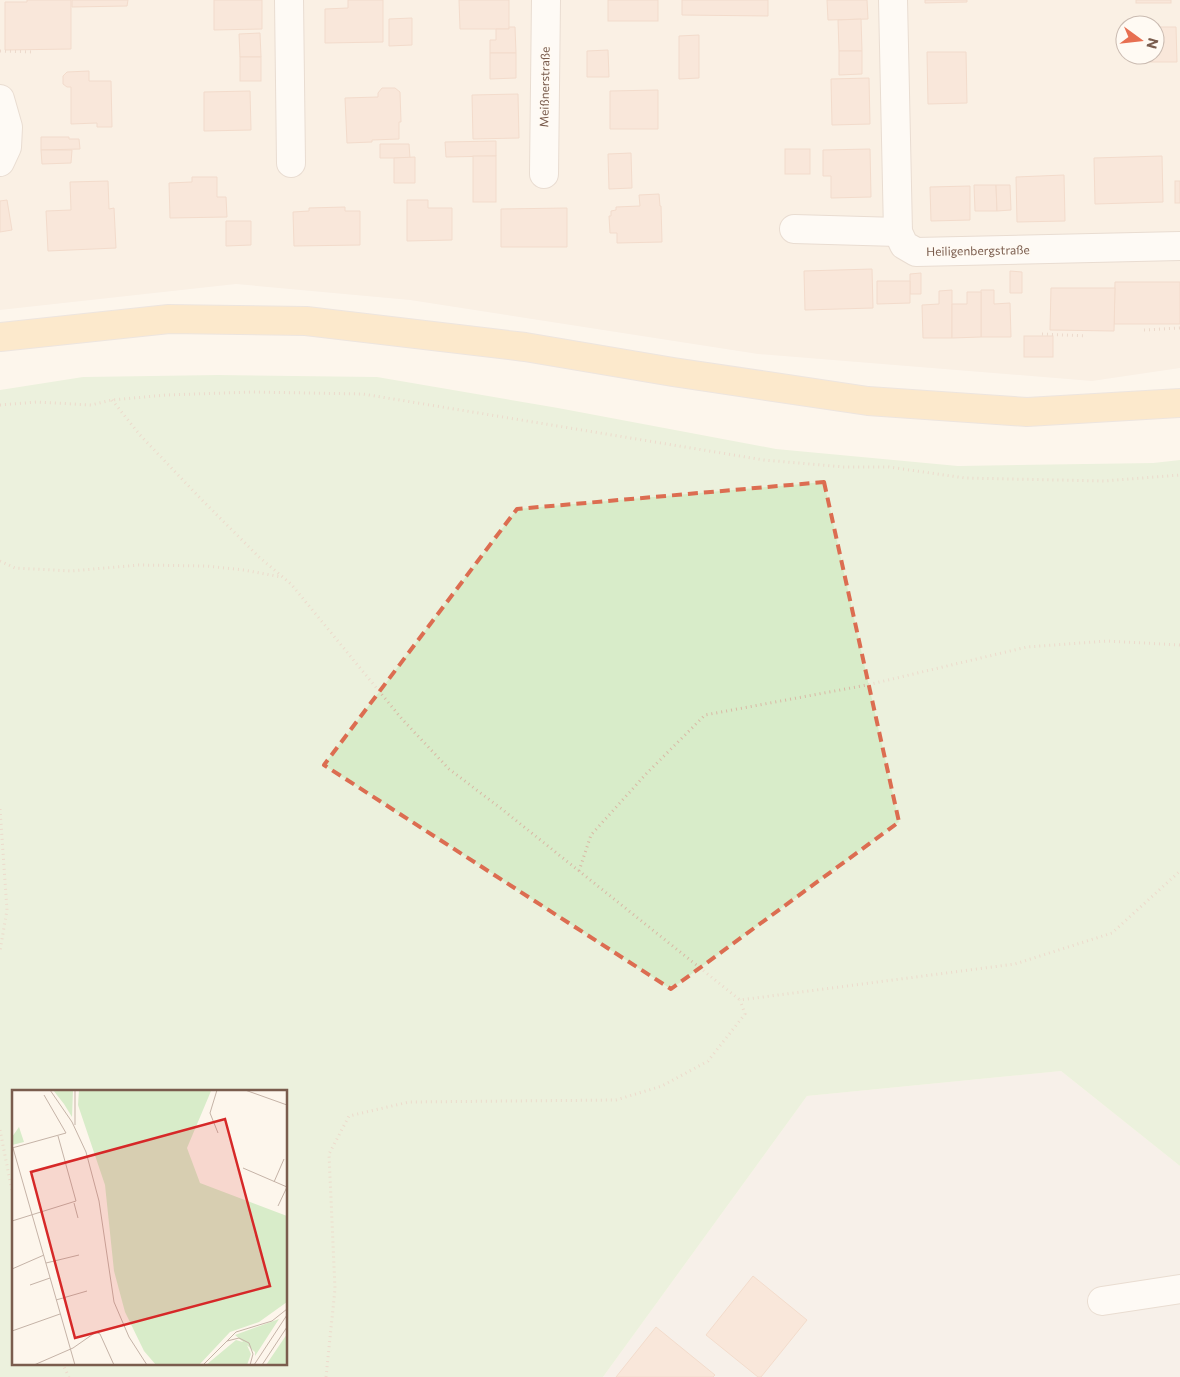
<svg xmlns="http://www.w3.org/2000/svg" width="1180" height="1377" viewBox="0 0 1180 1377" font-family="Commissioner,sans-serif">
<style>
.residential{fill:#f5e8da;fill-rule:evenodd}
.industrial{fill:#efe9e4}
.green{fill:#d8ecc9;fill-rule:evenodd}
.building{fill:#f3d5c3;stroke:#e6bba3}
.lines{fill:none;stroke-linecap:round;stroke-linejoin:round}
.minor-casing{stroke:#d1beb0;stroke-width:30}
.major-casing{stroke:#dad1cd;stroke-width:30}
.path{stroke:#d9b8a5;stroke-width:3;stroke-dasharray:1 4;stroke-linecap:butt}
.minor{stroke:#fff;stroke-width:28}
.major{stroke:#fbd9a5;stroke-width:28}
.marked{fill:none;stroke:#dc6d51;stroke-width:4;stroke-dasharray:10 6;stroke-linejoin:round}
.labels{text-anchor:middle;stroke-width:4;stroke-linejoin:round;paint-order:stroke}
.street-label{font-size:12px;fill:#7a5c4d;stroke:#fffaf3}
.inset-road{fill:none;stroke:#c5b3a7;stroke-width:1}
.view{fill:#d62828;fill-opacity:0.15;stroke:#d62828;stroke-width:2.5}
.inset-edge{fill:none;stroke:#7a5c4d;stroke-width:2.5}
</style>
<rect width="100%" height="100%" fill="#fdf6ec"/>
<path class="residential" d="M0 0H1180V368L1092 381 758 354 410 300 236 284 0 310ZM1125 25H1155V55H1125Z"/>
<polygon class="industrial" points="1061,1071 1180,1166 1180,1377 603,1377 807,1096"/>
<path class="green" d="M218 375 377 377 558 408 776 449 958 466 1153 463 1180 460V1166L1061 1071 807 1096 603 1377H0V390L83 377ZM14 1091H286V1363H14Z"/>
<g class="building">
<polygon points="27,0 71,0 71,49 5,50 5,2 27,2"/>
<polygon points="72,0 128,0 127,6 72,7"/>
<polygon points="214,0 262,0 262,29 214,30"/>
<polygon points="348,0 383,0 383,42 325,43 325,9 348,8"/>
<polygon points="459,0 509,0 509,29 460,29"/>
<rect x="608" y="0" width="50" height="21"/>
<polygon points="682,0 768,0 768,16 682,15"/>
<polygon points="827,0 867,0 868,19 828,20"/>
<polygon points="925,0 967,0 967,2 925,3"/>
<rect x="1136" y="0" width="35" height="3"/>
<polygon points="412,18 412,45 389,46 389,19"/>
<polygon points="861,19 862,51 839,51 838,20"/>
<polygon points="509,27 515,27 516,53 490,53 490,40 496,40 496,29 509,29"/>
<polygon points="1155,27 1176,27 1177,62 1148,62 1148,55 1155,55"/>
<polygon points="260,33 261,57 240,57 239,34"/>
<polygon points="699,35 699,78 679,79 679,36"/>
<polygon points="608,50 609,77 587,77 587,51"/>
<polygon points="839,51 862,51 862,74 839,75"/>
<polygon points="927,52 966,52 967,103 928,104"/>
<polygon points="490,53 516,53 516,78 490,79"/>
<rect x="240" y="57" width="21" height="24"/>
<polygon points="89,71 89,81 111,81 112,127 97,127 97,123 71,124 71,87 67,87 63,84 63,76 67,72"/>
<polygon points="869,78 870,124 832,125 831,79"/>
<polygon points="382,88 395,88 400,92 401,122 399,122 399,139 372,140 372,142 347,143 345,98 378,97 378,93"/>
<polygon points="658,90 658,129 610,129 610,91"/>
<polygon points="250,91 251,130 204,131 204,92"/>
<polygon points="518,94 519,138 473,139 472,95"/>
<polygon points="41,137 69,137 69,139 79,139 80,149 41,150"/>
<polygon points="496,141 496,156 446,157 445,142"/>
<polygon points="380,144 409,144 410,158 380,158"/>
<rect x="785" y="149" width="25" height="25"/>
<polygon points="870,149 871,197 831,198 831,176 823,176 823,150"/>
<polygon points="41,150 72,150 71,163 42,164"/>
<polygon points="631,153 632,188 609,189 608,154"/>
<rect x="473" y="156" width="23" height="46"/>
<polygon points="1162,156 1163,202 1095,204 1094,158"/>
<polygon points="415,157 415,183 394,183 394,158"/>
<polygon points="1064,175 1065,221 1017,222 1016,177"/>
<polygon points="192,177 217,177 217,197 226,197 227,217 170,218 169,183 192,182"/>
<polygon points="108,181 109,209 114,208 116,248 48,251 46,211 71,210 70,182"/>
<rect x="1175" y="181" width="5" height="22"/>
<polygon points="974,185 996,185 997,211 975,211"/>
<polygon points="996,185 1010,185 1011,210 997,211"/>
<polygon points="970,186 970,220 931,221 930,187"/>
<polygon points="659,194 660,206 661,206 662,242 617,243 617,233 610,233 609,216 611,216 611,211 616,210 616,207 640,206 639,195"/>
<polygon points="7,200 12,230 0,232 0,201"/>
<polygon points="407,200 428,200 428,208 452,208 452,240 407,241"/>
<polygon points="345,207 345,211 360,211 360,245 294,246 293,212 309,211 309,208"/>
<polygon points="567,208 567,247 501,247 501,209"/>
<polygon points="226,221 251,221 251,245 226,246"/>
<polygon points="872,269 873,308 805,310 804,271"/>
<polygon points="1010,271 1022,272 1022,293 1010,293"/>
<polygon points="921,273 921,294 910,294 910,274"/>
<polygon points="877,281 910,281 910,303 877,304"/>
<polygon points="1115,282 1180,282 1180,324 1114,324"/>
<polygon points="1051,288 1115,288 1114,331 1050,330"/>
<polygon points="952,290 952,338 923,338 922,305 939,304 939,291"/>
<polygon points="981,290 994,290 994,304 1010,303 1011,337 981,337"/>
<polygon points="967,292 981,292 981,337 952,338 952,304 967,304"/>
<rect x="1024" y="336" width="29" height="21"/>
<polygon points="753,1276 807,1320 761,1377 758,1377 706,1335"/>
<polygon points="656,1327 715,1375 713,1377 616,1377"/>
</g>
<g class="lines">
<defs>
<g id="minor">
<polyline points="289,0 291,163"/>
<polyline points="893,0 898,232 904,245 916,252 1180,246"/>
<polyline points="0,99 8,127 7,147 0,162"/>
<polyline points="544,174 546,0"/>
<polyline points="794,229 898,232"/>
<polyline points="1102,1301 1180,1289"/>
</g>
<polyline id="major" points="0,337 169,319 306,321 525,347 673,372 868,401 1027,412 1180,403"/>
</defs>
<use href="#minor" class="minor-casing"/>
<use href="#major" class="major-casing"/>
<g class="path">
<polyline points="0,51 35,52"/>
<polyline points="1144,330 1180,328"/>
<polyline points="1042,334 1087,336"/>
<polyline points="112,400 140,435 201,499 259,557 291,584 402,719 449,769 503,810 740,1000 1015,964 1112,933 1180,871"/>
<polyline points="0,405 37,402 91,405 112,400 166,395 253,392 363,394 764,460 844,467 889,467 965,478 1104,481 1180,475"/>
<polyline points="0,561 15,568 71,571 139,565 206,566 244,570 281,577"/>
<polyline points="0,809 7,910 0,951"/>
<polyline points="579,871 591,835 646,774 705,715 867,685 1027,647 1107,641 1180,645"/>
<polyline points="0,1130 14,1201"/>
<polyline points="62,1363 69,1377"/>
<polyline points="326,1377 335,1289 329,1154 349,1116 409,1102 616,1100 662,1086 708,1061 745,1014 740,1000"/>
</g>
<use href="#minor" class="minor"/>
<use href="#major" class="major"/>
</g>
<path d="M0 0H1180V1377H0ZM824 482 899 822 671 989 324 765 517 509Z" fill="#fdf6ec" fill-opacity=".55" fill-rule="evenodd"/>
<path class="marked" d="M824 482 899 822 671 989 324 765 517 509Z"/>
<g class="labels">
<g class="street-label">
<text transform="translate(545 87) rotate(-89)" y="4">Meißnerstraße</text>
<text transform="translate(978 251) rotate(-1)" y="4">Heiligenbergstraße</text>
</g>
</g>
<g transform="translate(12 1090)">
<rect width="275" height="275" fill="#fdf6ec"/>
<path d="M41 0H61L60 27 52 14ZM67 0 199 1 175 58 188 93 275 126V212L247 232 218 242 187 275H144L132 261 113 222 102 181 93 95 66 15ZM7 37 12 52 0 55V47ZM267 229 243 266V262L223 245ZM275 244V275H254ZM224 250 234 253 239 264 235 275H194Z" fill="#d8ecc9"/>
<path class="inset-road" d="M38 0 60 32 74 62 87 111 102 212 117 247 135 275M205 0 198 23 206 43M233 0 275 15M63 35V0M0 58 54 43 32 5M1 58 63 275M231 78 275 97M262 92 272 69M62 113 66 128M266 116 275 97M0 131 64 111 46 46M34 173 67 165M0 179 32 165M18 195 38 188M44 210 75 201M0 241 48 224M215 251 227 248 237 253 241 264 238 275M22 275 61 258 84 242 88 244 102 275M191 275 224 242 260 231 275 219M242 275 275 225M250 275 275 237"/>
<path class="view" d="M213 29 258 196 63 248 19 82Z"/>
<rect width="275" height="275" class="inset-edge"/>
</g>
<g transform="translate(1140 40) rotate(105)"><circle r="24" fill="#fffaf3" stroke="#cabbb1"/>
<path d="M0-4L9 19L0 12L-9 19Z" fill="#e76f51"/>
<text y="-8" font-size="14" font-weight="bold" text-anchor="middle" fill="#7a5c4d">N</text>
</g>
</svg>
